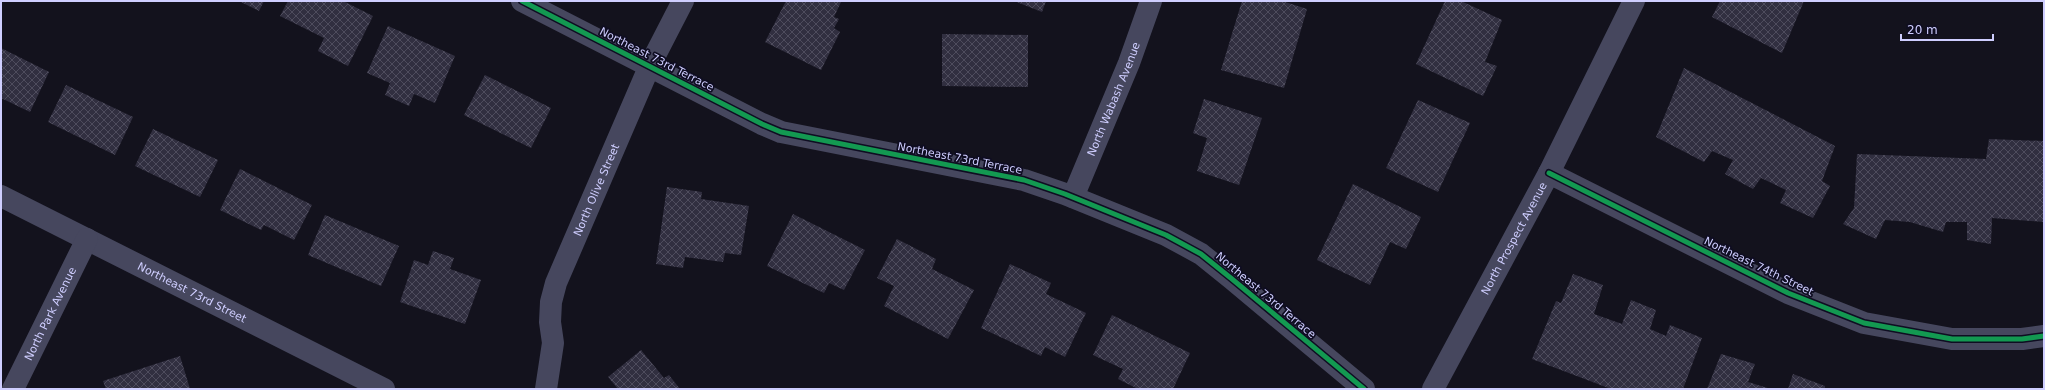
<svg xmlns="http://www.w3.org/2000/svg" width="2045" height="390" viewBox="0 0 2045 390" font-family="'DejaVu Sans',sans-serif">
<style>
.building{fill:url(#building-cross-hatch)}
.lines{fill:none;stroke-linecap:round;stroke-linejoin:round}
.street{stroke:#46475e;stroke-width:22}
.cycleway-casing{stroke:#0f0d22;stroke-width:8}
.cycleway{stroke:#139951;stroke-width:5}
.labels{text-anchor:middle;stroke-width:3.5;stroke-linejoin:round;paint-order:stroke}
.street-label{font-size:11px;fill:#cfceff;stroke:#0f0d22}
</style>
<defs>
<pattern id="building-cross-hatch" width="8" height="8" patternUnits="userSpaceOnUse"><rect width="8" height="8" fill="#312f40"/><path d="M0 0l8 8M0 8l8-8" fill="none" stroke="#4e4c5d"/></pattern>
</defs>
<rect width="100%" height="100%" fill="#13121d"/>
<g class="building">
<polygon points="239,1 264,1 259,11"/>
<polygon points="288,1 343,1 373,16 348,66 318,51 324,38 280,16"/>
<polygon points="786,1 841,2 834,17 839,19 834,28 840,32 821,70 765,42"/>
<polygon points="1014,1 1046,1 1042,12"/>
<polygon points="1242,1 1282,1 1307,9 1284,88 1221,70"/>
<polygon points="1445,1 1461,1 1502,20 1485,62 1497,66 1483,96 1416,64"/>
<polygon points="1720,1 1804,1 1782,53 1712,17"/>
<polygon points="388,26 455,56 435,103 414,94 409,106 385,95 390,83 367,73"/>
<polygon points="942,34 1028,35 1028,87 942,86"/>
<polygon points="1,48 49,72 30,112 1,98"/>
<polygon points="1684,68 1835,146 1822,181 1830,186 1813,218 1780,203 1786,190 1761,178 1753,189 1725,174 1733,160 1712,151 1704,162 1656,137"/>
<polygon points="485,75 551,108 531,148 464,115"/>
<polygon points="66,85 133,117 115,155 48,122"/>
<polygon points="1204,99 1262,118 1239,185 1197,171 1207,138 1193,133"/>
<polygon points="1418,100 1470,123 1438,192 1386,168"/>
<polygon points="153,129 218,160 200,197 135,166"/>
<polygon points="1989,139 2044,141 2044,222 1992,218 1991,244 1967,240 1967,222 1946,222 1943,232 1910,222 1885,220 1876,239 1843,224 1854,208 1857,154 1986,159"/>
<polygon points="240,169 312,205 294,240 264,225 261,230 220,210"/>
<polygon points="1353,184 1421,217 1406,249 1390,242 1370,285 1317,260"/>
<polygon points="667,187 702,192 701,199 749,206 741,255 725,253 723,262 685,257 683,268 656,264"/>
<polygon points="793,214 865,250 844,290 829,283 824,293 767,266"/>
<polygon points="325,215 399,246 381,286 308,255"/>
<polygon points="897,239 936,259 932,269 974,290 948,339 884,306 894,286 877,278"/>
<polygon points="433,251 454,258 450,269 481,280 465,324 400,302 414,260 428,265"/>
<polygon points="1010,264 1051,283 1046,294 1086,313 1065,357 1045,347 1041,356 981,328"/>
<polygon points="1573,274 1603,285 1594,314 1622,324 1631,300 1656,310 1650,329 1666,336 1670,325 1702,338 1683,389 1611,389 1532,359 1556,301 1561,303"/>
<polygon points="1112,315 1190,353 1173,389 1138,389 1118,379 1123,369 1093,355"/>
<polygon points="641,350 664,378 669,375 680,389 618,389 608,377"/>
<polygon points="1721,354 1755,364 1748,382 1771,389 1707,389"/>
<polygon points="180,356 190,389 106,389 103,381"/>
<polygon points="1793,374 1825,386 1825,389 1788,389"/>
</g>
<g class="lines">
<g class="street">
<polyline points="522,1 762,124 781,132 1024,180 1065,194 1166,235 1201,254 1232,279 1364,389"/>
<polyline points="1549,173 1788,293 1864,323 1952,339 2022,339 2044,336"/>
<path id="s1" d="M1 196 384 389"/>
<path id="s2" d="M1073 197 1129 63 1151 1"/>
<path id="s3" d="M13 389 87 239"/>
<path id="s4" d="M546 389 553 343 550 322 551 302 556 283 650 65 683 1"/>
<path id="s5" d="M1433 389 1549 173 1634 1"/>
</g>
<defs>
<g id="cycleway">
<polyline points="522,1 762,124 781,132 1024,180 1065,194 1166,235 1201,254 1232,279 1364,389"/>
<polyline points="1549,173 1788,293 1864,323 1952,339 2022,339 2044,336"/>
</g>
</defs>
<use href="#cycleway" class="cycleway-casing"/>
<use href="#cycleway" class="cycleway"/>
</g>
<g class="labels">
<g class="street-label">
<text transform="translate(657 59) rotate(27)" y="4">Northeast 73rd Terrace</text>
<text dy="4" stroke="none"><textPath href="#s2" startOffset="106">North Wabash Avenue</textPath></text>
<text transform="translate(960 158) rotate(11)" y="4">Northeast 73rd Terrace</text>
<text dy="4" stroke="none"><textPath href="#s4" startOffset="209">North Olive Street</textPath></text>
<text dy="4" stroke="none"><textPath href="#s5" startOffset="171">North Prospect Avenue</textPath></text>
<text transform="translate(1759 266) rotate(26)" y="4">Northeast 74th Street</text>
<text dy="4" stroke="none"><textPath href="#s1" startOffset="214">Northeast 73rd Street</textPath></text>
<text transform="translate(1266 295) rotate(40)" y="4">Northeast 73rd Terrace</text>
<text dy="4" stroke="none"><textPath href="#s3" startOffset="84">North Park Avenue</textPath></text>
</g>
</g>
<rect width="2045" height="390" fill="none" stroke="#cfceff" stroke-width="4"/>
<path d="M1901 34v6h92v-6" fill="none" stroke="#cfceff" stroke-width="2"/>
<text x="1907" y="34" font-size="12" fill="#cfceff" stroke="#0f0d22" stroke-width="3" paint-order="stroke">20 m</text>
</svg>
